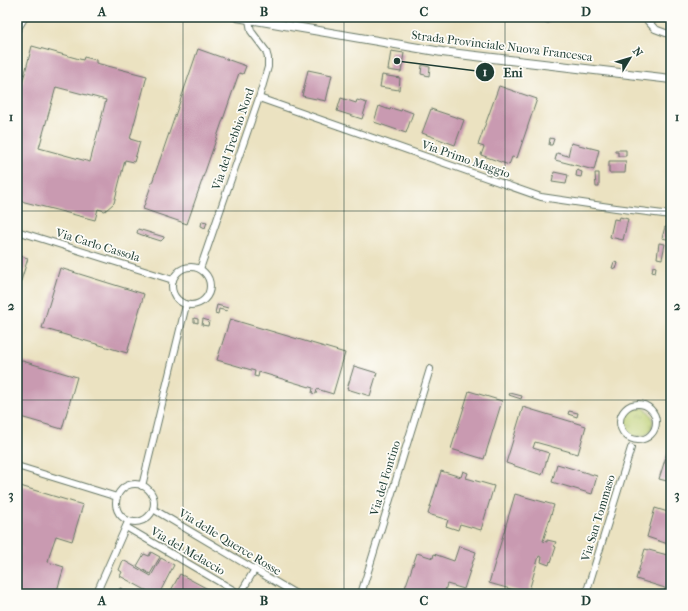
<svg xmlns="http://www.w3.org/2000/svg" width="688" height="611" viewBox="0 0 688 611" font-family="'IM FELL French Canon',serif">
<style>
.grass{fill:url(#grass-tufts);stroke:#6d8652}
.building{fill:#c99ab1;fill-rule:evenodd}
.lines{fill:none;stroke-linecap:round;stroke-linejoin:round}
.minor-casing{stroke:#667765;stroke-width:8}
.secondary-casing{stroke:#667765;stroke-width:10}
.minor{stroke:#fff;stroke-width:6}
.secondary{stroke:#fff;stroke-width:8}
.grid{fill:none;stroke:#1f3d34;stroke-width:1;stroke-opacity:0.55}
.labels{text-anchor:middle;stroke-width:3.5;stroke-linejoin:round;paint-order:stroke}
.street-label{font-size:12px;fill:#1f3d34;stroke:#fdfcf7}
.leader{fill:none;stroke:#1f3d34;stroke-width:1.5}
.callout-dot{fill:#1f3d34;stroke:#fdfcf7;stroke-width:1.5}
.mark-label{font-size:12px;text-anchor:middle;font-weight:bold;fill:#fff}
.callout-label{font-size:13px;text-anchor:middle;font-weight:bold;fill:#1f3d34;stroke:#fdfcf7;stroke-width:3.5;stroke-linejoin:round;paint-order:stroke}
.neatline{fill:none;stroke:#1f3d34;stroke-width:1.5}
.grid-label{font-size:13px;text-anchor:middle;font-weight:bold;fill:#1f3d34}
</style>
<defs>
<pattern id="grass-tufts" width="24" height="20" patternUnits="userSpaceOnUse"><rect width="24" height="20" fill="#bbce71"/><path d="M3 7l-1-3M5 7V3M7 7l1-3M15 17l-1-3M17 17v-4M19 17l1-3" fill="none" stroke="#97a85e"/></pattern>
</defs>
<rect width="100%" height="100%" fill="#fdfcf7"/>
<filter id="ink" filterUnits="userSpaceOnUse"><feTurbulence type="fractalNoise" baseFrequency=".025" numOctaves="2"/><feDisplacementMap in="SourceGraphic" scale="8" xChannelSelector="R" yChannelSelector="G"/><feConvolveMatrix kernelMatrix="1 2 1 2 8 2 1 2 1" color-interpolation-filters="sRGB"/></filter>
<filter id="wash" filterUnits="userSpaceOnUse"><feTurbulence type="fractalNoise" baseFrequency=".012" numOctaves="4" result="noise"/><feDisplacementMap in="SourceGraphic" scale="16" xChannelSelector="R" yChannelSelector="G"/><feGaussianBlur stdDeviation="0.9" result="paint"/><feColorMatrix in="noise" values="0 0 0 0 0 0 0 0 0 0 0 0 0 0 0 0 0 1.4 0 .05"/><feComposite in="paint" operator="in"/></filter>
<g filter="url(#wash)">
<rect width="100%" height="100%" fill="#ebe2c1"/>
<circle class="grass" cx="638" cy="422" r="15"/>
<g id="blocks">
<g class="building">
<polygon points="510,17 550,17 549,23"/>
<path d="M32 46 83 60 84 57 96 60V63L147 76 130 139 140 142 134 162 125 160 114 203 105 211 98 209 95 220 17 200V103ZM56 87 106 100 90 162 39 148Z"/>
<polygon points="198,49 246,66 243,74 239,73 187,224 143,209"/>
<polygon points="391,51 404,53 401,72 388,70"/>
<polygon points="422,65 430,67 429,76 421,74"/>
<polygon points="308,70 332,75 326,101 302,96"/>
<polygon points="382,75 400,78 399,90 380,87"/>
<polygon points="499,86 537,99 517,158 512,157 509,165 481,155 484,147 478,145"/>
<polygon points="341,98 356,103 357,100 367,103 362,119 337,111"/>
<polygon points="379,106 390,110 391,108 401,111 402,109 413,113 406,133 374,122"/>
<polygon points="431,109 464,120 455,145 422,133"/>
<polygon points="550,138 554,139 552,145 549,145"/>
<polygon points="571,143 599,150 594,170 555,160 557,153 568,156"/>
<polygon points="615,150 626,150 626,156 618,156 618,152 615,152"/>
<polygon points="609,161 626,161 625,173 609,173"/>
<polygon points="577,170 582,172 581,177 576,176"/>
<polygon points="554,172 568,175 566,184 552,182"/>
<polygon points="595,173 599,173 599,187 596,187"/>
<polygon points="620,217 628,219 623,240 610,237 614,219 619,220"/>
<polygon points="202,221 207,222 205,228 201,226"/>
<polygon points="665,227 671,228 671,240 662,238"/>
<polygon points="138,229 164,237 164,238 161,241 142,235 137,233"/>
<polygon points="659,243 665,244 662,259 657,258"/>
<polygon points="17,255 28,258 17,294"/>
<polygon points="614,262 618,263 616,269 612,268"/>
<polygon points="653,266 656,267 655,273 652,272"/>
<polygon points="60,268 144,294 127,353 42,328"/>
<polygon points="217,305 228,308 227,311 219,309 218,314 215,313"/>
<polygon points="194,318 198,319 198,323 194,322"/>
<polygon points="203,319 209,321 208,326 202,325"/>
<polygon points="230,319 345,353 333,394 317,389 316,394 312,393 313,388 259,372 258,377 254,376 255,371 217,360"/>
<polygon points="19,360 77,377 62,429 17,416 17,368"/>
<polygon points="354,366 377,373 370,396 347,389"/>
<polygon points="469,391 502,401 484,459 451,449"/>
<polygon points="510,393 522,396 521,399 509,395"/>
<polygon points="523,407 586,426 578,454 535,442 533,448 549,453 542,475 506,463"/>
<polygon points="569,411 578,413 577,417 568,414"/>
<polygon points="668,450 671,451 671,482 659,479"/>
<polygon points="557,464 597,476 592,494 552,482"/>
<polygon points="441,471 461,477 463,471 468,473 466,478 494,486 481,530 460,524 458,530 446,526 448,520 428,514"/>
<polygon points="17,485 83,505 72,541 56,536 50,553 48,562 64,567 56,594 25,594 17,592 17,539 21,525 17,524"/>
<polygon points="515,494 554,505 543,541 547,542 547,540 556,542 554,546 556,547 551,562 550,561 549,565 541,562 542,557 539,556 528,594 489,583"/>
<polygon points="655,508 671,513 671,545 647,537"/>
<polygon points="459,546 476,552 464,589 447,584 444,594 414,594 404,591 417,553 433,558 434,554 454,561"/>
<polygon points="645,549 671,556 671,594 663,594 665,588 636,579"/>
<polygon points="151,552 160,557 150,574 137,566 144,554 149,556"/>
<polygon points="161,558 174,565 159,594 153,594 120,576 122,572 119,570 123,560 151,576"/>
<polygon points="180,574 217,594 169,594"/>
<polygon points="120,588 125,590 132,594 117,594"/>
</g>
</g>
</g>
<g filter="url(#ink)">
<use href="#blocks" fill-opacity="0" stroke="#667765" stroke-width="1"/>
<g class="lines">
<defs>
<g id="minor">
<polyline points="644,17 655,29 671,35"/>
<polyline points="17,30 25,17"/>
<polyline points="259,98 541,197 616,208 671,215"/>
<polyline points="17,231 173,280"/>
<circle cx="191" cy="286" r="19"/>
<polyline points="200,269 259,98 268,67 268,58 266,51 251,31 249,20"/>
<circle cx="638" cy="422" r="18"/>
<polyline points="17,466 117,497"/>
<circle cx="135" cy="503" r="19"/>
<polyline points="142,486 186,305"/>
<polyline points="153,509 296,594"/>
<polyline points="126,527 240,594"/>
<polyline points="96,594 127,524"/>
<polyline points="240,594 255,569"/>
<polyline points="361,594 430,369"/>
<polyline points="586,594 631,448"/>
</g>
<polyline id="secondary" points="237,17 442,52 671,79"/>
</defs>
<use href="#minor" class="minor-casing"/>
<use href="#secondary" class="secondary-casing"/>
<use href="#minor" class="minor"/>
<use href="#secondary" class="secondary"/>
</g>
</g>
<path class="grid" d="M183 17V594M344 17V594M505 17V594M17 211H671M17 400H671"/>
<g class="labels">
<g class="street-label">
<text transform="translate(502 46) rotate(7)" y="4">Strada Provinciale Nuova Francesca</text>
<text transform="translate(233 139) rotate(-71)" y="4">Via del Trebbio Nord</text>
<text transform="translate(466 159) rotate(19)" y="4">Via Primo Maggio</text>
<text transform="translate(98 245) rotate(17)" y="4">Via Carlo Cassola</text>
<text transform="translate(385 478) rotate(-73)" y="4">Via del Fontino</text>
<text transform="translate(598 518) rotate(-73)" y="4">Via San Tommaso</text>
<text transform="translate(230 542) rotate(31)" y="4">Via delle Querce Rosse</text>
<text transform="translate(188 551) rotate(30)" y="4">Via del Melaccio</text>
</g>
</g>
<path class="leader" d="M397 61L485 72"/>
<g class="callout-dot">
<circle cx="397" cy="61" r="4"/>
<circle cx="485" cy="72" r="10"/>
</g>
<g class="mark-label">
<text x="485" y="76">1</text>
</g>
<g class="callout-label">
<text x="513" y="77">Eni</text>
</g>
<rect width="688" height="611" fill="none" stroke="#fdfcf7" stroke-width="44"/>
<g transform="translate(630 58) rotate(52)" stroke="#fdfcf7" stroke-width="3" paint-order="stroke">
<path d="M0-3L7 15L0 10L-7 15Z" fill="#1f3d34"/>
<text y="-6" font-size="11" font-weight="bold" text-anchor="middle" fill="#1f3d34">N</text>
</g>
<rect x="22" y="22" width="644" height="567" class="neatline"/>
<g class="grid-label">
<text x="102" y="16">A</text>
<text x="264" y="16">B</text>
<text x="424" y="16">C</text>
<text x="586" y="16">D</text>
<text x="11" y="121">1</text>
<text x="677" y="121">1</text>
<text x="11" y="310">2</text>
<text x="677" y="310">2</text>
<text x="11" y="499">3</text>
<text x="677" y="499">3</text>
<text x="102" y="605">A</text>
<text x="264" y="605">B</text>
<text x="424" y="605">C</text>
<text x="586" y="605">D</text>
</g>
</svg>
